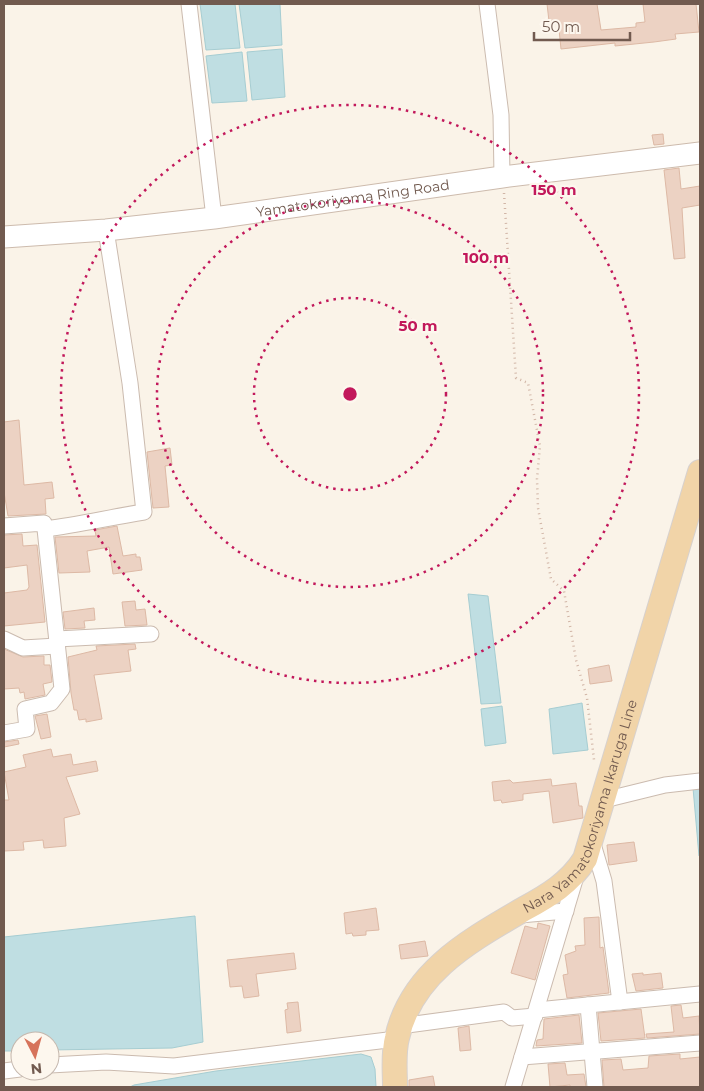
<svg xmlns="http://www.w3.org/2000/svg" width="704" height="1091" viewBox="0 0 704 1091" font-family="Montserrat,sans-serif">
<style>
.water{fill:#bfdee2;stroke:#a6cdd2}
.building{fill:#ecd2c3;stroke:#ddb9a5}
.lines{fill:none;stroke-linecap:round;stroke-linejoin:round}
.minor-casing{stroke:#cbbbaf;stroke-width:17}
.secondary-casing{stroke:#cdbbad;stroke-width:23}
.primary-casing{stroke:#d7d1ce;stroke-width:26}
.path{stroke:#d1b5a6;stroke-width:2.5;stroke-dasharray:1 4;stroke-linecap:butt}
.minor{stroke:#fff;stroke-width:15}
.secondary{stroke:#fff;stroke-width:21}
.primary{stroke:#f1d4a8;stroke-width:24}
.ring{fill:none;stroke:#c2185b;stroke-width:2.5;stroke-dasharray:2.5 5}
.labels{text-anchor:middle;stroke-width:4.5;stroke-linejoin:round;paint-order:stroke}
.street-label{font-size:14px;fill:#715a4f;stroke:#fdf7ee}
.centre{fill:#c2185b;stroke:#fdf7ee;stroke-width:2.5}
.ring-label{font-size:15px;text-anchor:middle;font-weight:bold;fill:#c2185b;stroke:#fdf7ee;stroke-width:4.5;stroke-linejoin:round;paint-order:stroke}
</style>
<rect width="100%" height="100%" fill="#faf3e8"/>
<g class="water">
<polygon points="200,4 235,4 240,48 206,50"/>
<polygon points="239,4 280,4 282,45 245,48"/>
<polygon points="282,49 285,97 252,100 247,52"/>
<polygon points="242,52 247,101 212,103 206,56"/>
<polygon points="468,594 488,596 501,703 481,704"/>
<polygon points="582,703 588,750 553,754 549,709"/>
<polygon points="502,706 506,743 485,746 481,709"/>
<polygon points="700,787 700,856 699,856 693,788"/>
<polygon points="195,916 203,1042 172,1048 50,1050 50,1041 20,1041 20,1051 4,1051 4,937"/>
<polygon points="361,1054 371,1057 375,1069 376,1087 130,1087 134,1085 216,1071"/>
</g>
<g class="building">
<polygon points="547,4 597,4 601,30 636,27 636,23 645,22 643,4 696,4 699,32 675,34 676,39 654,42 615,46 615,43 561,49 558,20 549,21"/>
<polygon points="663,134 664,144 654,145 652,135"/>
<polygon points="679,168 681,189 700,186 700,205 682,208 685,258 674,259 664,170"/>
<polygon points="19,420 24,485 52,482 54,498 45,499 46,514 8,516 4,492 4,422"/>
<polygon points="170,448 172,465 165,466 169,507 153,508 147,452"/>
<polygon points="117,526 123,556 136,554 136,557 140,557 142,570 113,574 109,547 87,551 90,572 59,573 55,537 96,536 95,530"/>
<polygon points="22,534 23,546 37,545 45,622 4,626 4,593 27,590 29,587 27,565 4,568 4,535"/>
<polygon points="135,601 136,610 145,609 147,625 125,626 122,602"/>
<polygon points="94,608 95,620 84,621 85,628 65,629 63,612"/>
<polygon points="135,644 136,649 128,650 131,671 94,675 102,719 86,722 86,719 79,720 77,710 74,710 71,693 68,657 97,650 96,646"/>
<polygon points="4,649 23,657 44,656 44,665 50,665 52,682 43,684 45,695 25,699 24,692 20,693 19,688 4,689"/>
<polygon points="609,665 612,681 590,684 588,669"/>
<polygon points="47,714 51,737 41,739 35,716"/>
<polygon points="18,740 19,744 4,747 4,742"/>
<polygon points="51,749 53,757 71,754 73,765 96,761 98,771 66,777 80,814 64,818 66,846 44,848 43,840 23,842 24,850 4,851 4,800 9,800 4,772 26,767 23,755"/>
<polygon points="551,779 552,786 576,783 579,806 582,806 583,818 553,823 549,791 523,794 523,800 502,803 501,800 494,801 492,782 510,780 513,783"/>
<polygon points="634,842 637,861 609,865 607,845"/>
<polygon points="376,908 379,930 366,931 366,935 353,936 352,933 346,934 344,913"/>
<polygon points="599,917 600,948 603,947 609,993 567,998 563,975 568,974 565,955 576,951 575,946 585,945 584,918"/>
<polygon points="538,923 550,926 535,980 511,973 525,926 537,929"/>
<polygon points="425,941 428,956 401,959 399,945"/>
<polygon points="294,953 296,969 256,974 259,996 244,998 242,986 230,987 227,960"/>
<polygon points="643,973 643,975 661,973 663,988 636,991 632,974"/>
<polygon points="298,1002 301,1031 287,1033 285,1010 288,1009 287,1003"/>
<polygon points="681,1005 683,1018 699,1016 700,1034 647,1038 646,1034 674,1032 671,1006"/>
<polygon points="641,1009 645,1038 601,1041 598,1013"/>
<polygon points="579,1015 582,1043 536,1046 537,1040 543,1039 544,1019"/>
<polygon points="469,1026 471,1050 460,1051 458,1028"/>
<polygon points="680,1054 680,1059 700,1057 700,1087 604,1087 602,1060 621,1059 623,1070 648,1068 649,1056"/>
<polygon points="565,1063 567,1075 584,1074 586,1087 570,1087 570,1085 550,1087 548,1064"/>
<polygon points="433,1076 435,1087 409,1087 409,1080"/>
</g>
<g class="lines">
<defs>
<g id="minor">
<polyline points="189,4 214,218"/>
<polyline points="487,4 501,115 502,177"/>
<polyline points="4,526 44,523 45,529"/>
<polyline points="4,639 23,648 57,646"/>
<polyline points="57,639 151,634"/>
<path d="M4 733 27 729 25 709 51 703 62 689 45 529C79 525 111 517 144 512L130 383 106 230"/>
<polyline points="604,800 665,785 700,781"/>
<polyline points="592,841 604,881 620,1002"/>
<polyline points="520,915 566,911"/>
<polyline points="588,1005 595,1087"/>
<polyline points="537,1010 700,994"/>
<polyline points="400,1026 504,1012 512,1018 535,1016"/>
<polyline points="522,1057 700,1043"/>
<polyline points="50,1065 106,1062 174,1066 396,1039"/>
<polyline points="4,1071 20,1069"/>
<polyline points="513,1087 577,873"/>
</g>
<g id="secondary">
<path id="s1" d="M4 237 106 230 214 218 502 177 700 153"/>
</g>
<g id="primary">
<path id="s2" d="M395 1087C395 1071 393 1053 397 1038 411 972 471 940 524 909 548 896 570 883 585 859L700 472"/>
</g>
</defs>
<use href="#minor" class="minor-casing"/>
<use href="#secondary" class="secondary-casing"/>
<use href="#primary" class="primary-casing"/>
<polyline class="path" points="504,193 516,378 528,383 540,446 537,479 538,508 551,579 564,591 576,660 587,698 594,760"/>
<use href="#minor" class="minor"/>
<use href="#secondary" class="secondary"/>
<use href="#primary" class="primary"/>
</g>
<g class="ring">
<circle cx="350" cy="394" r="96"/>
<circle cx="350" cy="394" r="193"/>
<circle cx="350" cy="394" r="289"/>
</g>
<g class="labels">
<g class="street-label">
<text dy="5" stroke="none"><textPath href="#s1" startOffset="351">Yamatokoriyama Ring Road</textPath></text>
<text dy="5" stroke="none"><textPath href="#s2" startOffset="359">Nara Yamatokoriyama Ikaruga Line</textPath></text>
</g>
</g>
<circle cx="350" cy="394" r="8" class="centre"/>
<g class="ring-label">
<text x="554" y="195">150 m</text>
<text x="486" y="263">100 m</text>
<text x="418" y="331">50 m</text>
</g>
<rect width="704" height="1091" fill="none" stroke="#715a4f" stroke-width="10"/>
<g transform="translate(35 1056) rotate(174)"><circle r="24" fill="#fdf7ee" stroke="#c5b8ae"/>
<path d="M0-4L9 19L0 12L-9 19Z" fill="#d6735b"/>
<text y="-8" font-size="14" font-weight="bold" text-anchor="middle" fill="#715a4f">N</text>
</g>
<path d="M534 32v8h96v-8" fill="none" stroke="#715a4f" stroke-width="2.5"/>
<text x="542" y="32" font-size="15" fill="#715a4f" stroke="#fdf7ee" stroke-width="4" paint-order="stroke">50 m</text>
</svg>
